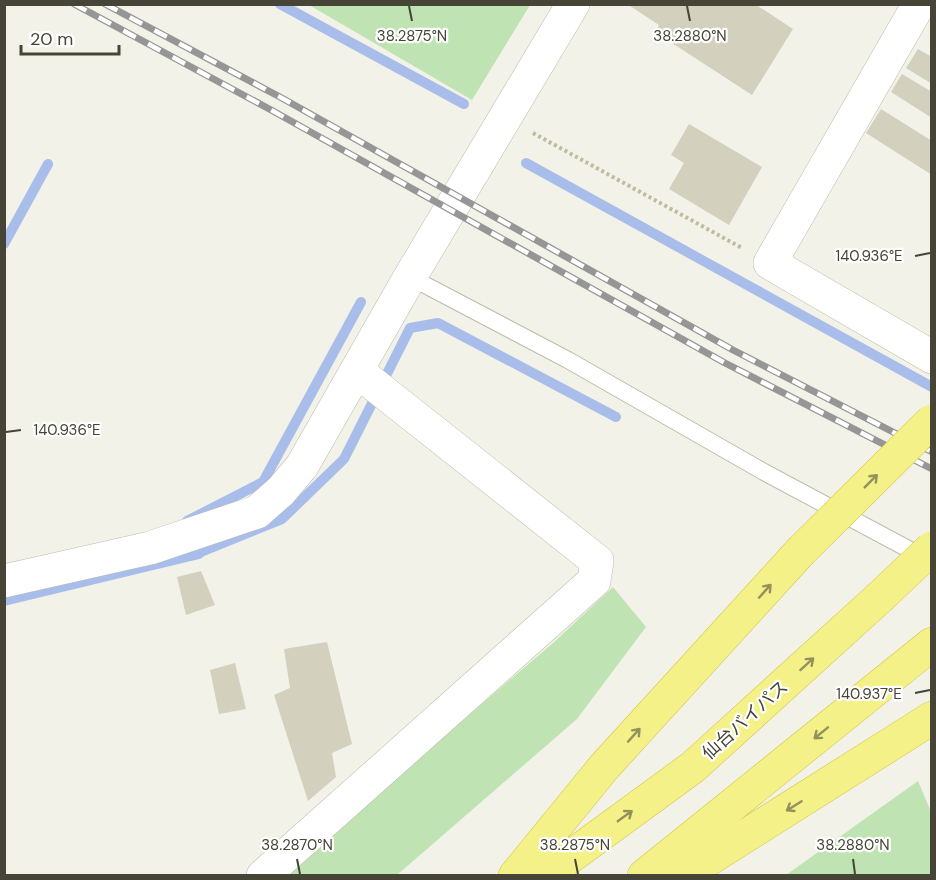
<svg xmlns="http://www.w3.org/2000/svg" width="936" height="880" viewBox="0 0 936 880" font-family="'DM Sans','Noto Sans JP',sans-serif">
<style>
.green{fill:#c0e3b4}
.lines{fill:none;stroke-linecap:round;stroke-linejoin:round}
.stream{stroke:#a9bdea;stroke-width:10}
.building{fill:#d3d1be}
.service-casing{stroke:#bdbcab;stroke-width:18}
.minor-casing{stroke:#bdbcab;stroke-width:34}
.trunk-casing{stroke:#d1c544;stroke-width:34}
.path{stroke:#bebc9e;stroke-width:4;stroke-dasharray:3 3;stroke-linecap:butt}
.service{stroke:#fff;stroke-width:16}
.minor{stroke:#fff;stroke-width:33}
.trunk{stroke:#f4f188;stroke-width:33}
.rail-casing{stroke:#969696;stroke-width:7}
.rail{stroke:#fff;stroke-width:4.5;stroke-dasharray:14;stroke-linecap:butt}
.trunk-bridge-casing{stroke:#d1c544;stroke-width:34;stroke-linecap:butt}
.trunk-bridge{stroke:#f4f188;stroke-width:33}
.oneway{stroke:#94925b}
.ticks{fill:none;stroke:#454437;stroke-width:2}
.labels{text-anchor:middle;stroke-width:4.5;stroke-linejoin:round;paint-order:stroke}
.street-label{font-size:18px;fill:#454437;stroke:#fff}
.ticks-label{font-size:15px;text-anchor:middle;fill:#454437;stroke:#fff;stroke-width:4.5;stroke-linejoin:round;paint-order:stroke}
</style>
<rect width="100%" height="100%" fill="#f2f2e8"/>
<g class="green">
<polygon points="309,5 530,5 472,100"/>
<polygon points="613,587 646,627 577,719 397,875 281,876 553,643"/>
<polygon points="918,781 931,812 931,875 786,875"/>
</g>
<g class="lines">
<g class="stream">
<polyline points="280,4 464,104"/>
<polyline points="526,163 932,387"/>
<polyline points="4,244 48,164"/>
<polyline points="187,521 263,482 361,302"/>
<polyline points="193,555 282,519 344,459 410,328 438,323 616,417"/>
<polyline points="4,601 199,554"/>
</g>
</g>
<g class="building">
<polygon points="627,4 755,4 793,29 752,95 655,32 659,25"/>
<polygon points="918,49 932,57 932,84 906,68"/>
<polygon points="902,74 932,92 932,118 891,92"/>
<polygon points="881,109 932,141 932,175 866,133"/>
<polygon points="689,124 762,167 729,225 669,189 684,163 671,155"/>
<polygon points="201,571 215,605 186,615 177,577"/>
<polygon points="327,642 352,744 332,753 336,777 308,801 274,695 290,688 284,649"/>
<polygon points="235,663 246,709 219,714 210,670"/>
</g>
<g class="lines">
<defs>
<polyline id="service" points="410,277 568,360 764,472 925,558"/>
<g id="minor">
<polyline points="919,4 770,263 932,357"/>
<polyline points="4,581 150,548 257,512 281,491 302,466 410,277 573,4"/>
<polyline points="263,876 594,581 597,561 357,371"/>
</g>
<g id="trunk">
<polyline points="515,876 604,767 800,552"/>
<polyline points="544,876 693,767 879,598"/>
<polyline points="644,876 932,644"/>
<polyline points="682,876 932,718"/>
</g>
</defs>
<use href="#service" class="service-casing"/>
<use href="#minor" class="minor-casing"/>
<use href="#trunk" class="trunk-casing"/>
<polyline class="path" points="533,133 742,248"/>
<use href="#service" class="service"/>
<use href="#minor" class="minor"/>
<use href="#trunk" class="trunk"/>
<defs>
<g id="rail">
<polyline points="74,4 273,111 725,363 932,469"/>
<polyline points="105,4 280,97 733,350 932,452"/>
</g>
</defs>
<use href="#rail" class="rail-casing"/>
<use href="#rail" class="rail"/>
<defs>
<g id="trunk-bridge">
<polyline points="800,552 932,421"/>
<polyline points="879,598 932,548"/>
</g>
</defs>
<use href="#trunk-bridge" class="trunk-bridge-casing"/>
<use href="#trunk-bridge" class="trunk-bridge"/>
</g>
<defs><path id="oneway-shaft" d="M-6 0H5M1.5-3L5.5 0L1.5 3" fill="none" stroke-width="1.6" stroke-linecap="round" stroke-linejoin="round" transform="scale(1.5)"/></defs>
<g class="oneway">
<use href="#oneway-shaft" transform="translate(871 481) rotate(-45)"/>
<use href="#oneway-shaft" transform="translate(765 591) rotate(-48)"/>
<use href="#oneway-shaft" transform="translate(807 664) rotate(-42)"/>
<use href="#oneway-shaft" transform="translate(821 733) rotate(141)"/>
<use href="#oneway-shaft" transform="translate(634 735) rotate(-48)"/>
<use href="#oneway-shaft" transform="translate(794 806) rotate(148)"/>
<use href="#oneway-shaft" transform="translate(625 816) rotate(-36)"/>
</g>
<path class="ticks" d="M409 6 412 21M687 6 690 21M915 256 930 253M6 432 21 430M915 693 930 690M297 859 300 874M575 859 578 874M853 859 855 874"/>
<g class="labels">
<g class="street-label">
<text transform="translate(745 720) rotate(-42)" y="6">仙台バイパス</text>
</g>
</g>
<g class="ticks-label">
<text x="412" y="41">38.2875°N</text>
<text x="690" y="41">38.2880°N</text>
<text x="869" y="261">140.936°E</text>
<text x="67" y="435">140.936°E</text>
<text x="869" y="699">140.937°E</text>
<text x="297" y="850">38.2870°N</text>
<text x="575" y="850">38.2875°N</text>
<text x="853" y="850">38.2880°N</text>
</g>
<rect width="936" height="880" fill="none" stroke="#454437" stroke-width="12"/>
<path d="M21 45v9h98v-9" fill="none" stroke="#454437" stroke-width="3"/>
<text x="30" y="45" font-size="18" fill="#454437" stroke="#ffffff" stroke-width="4.5" paint-order="stroke">20 m</text>
</svg>
